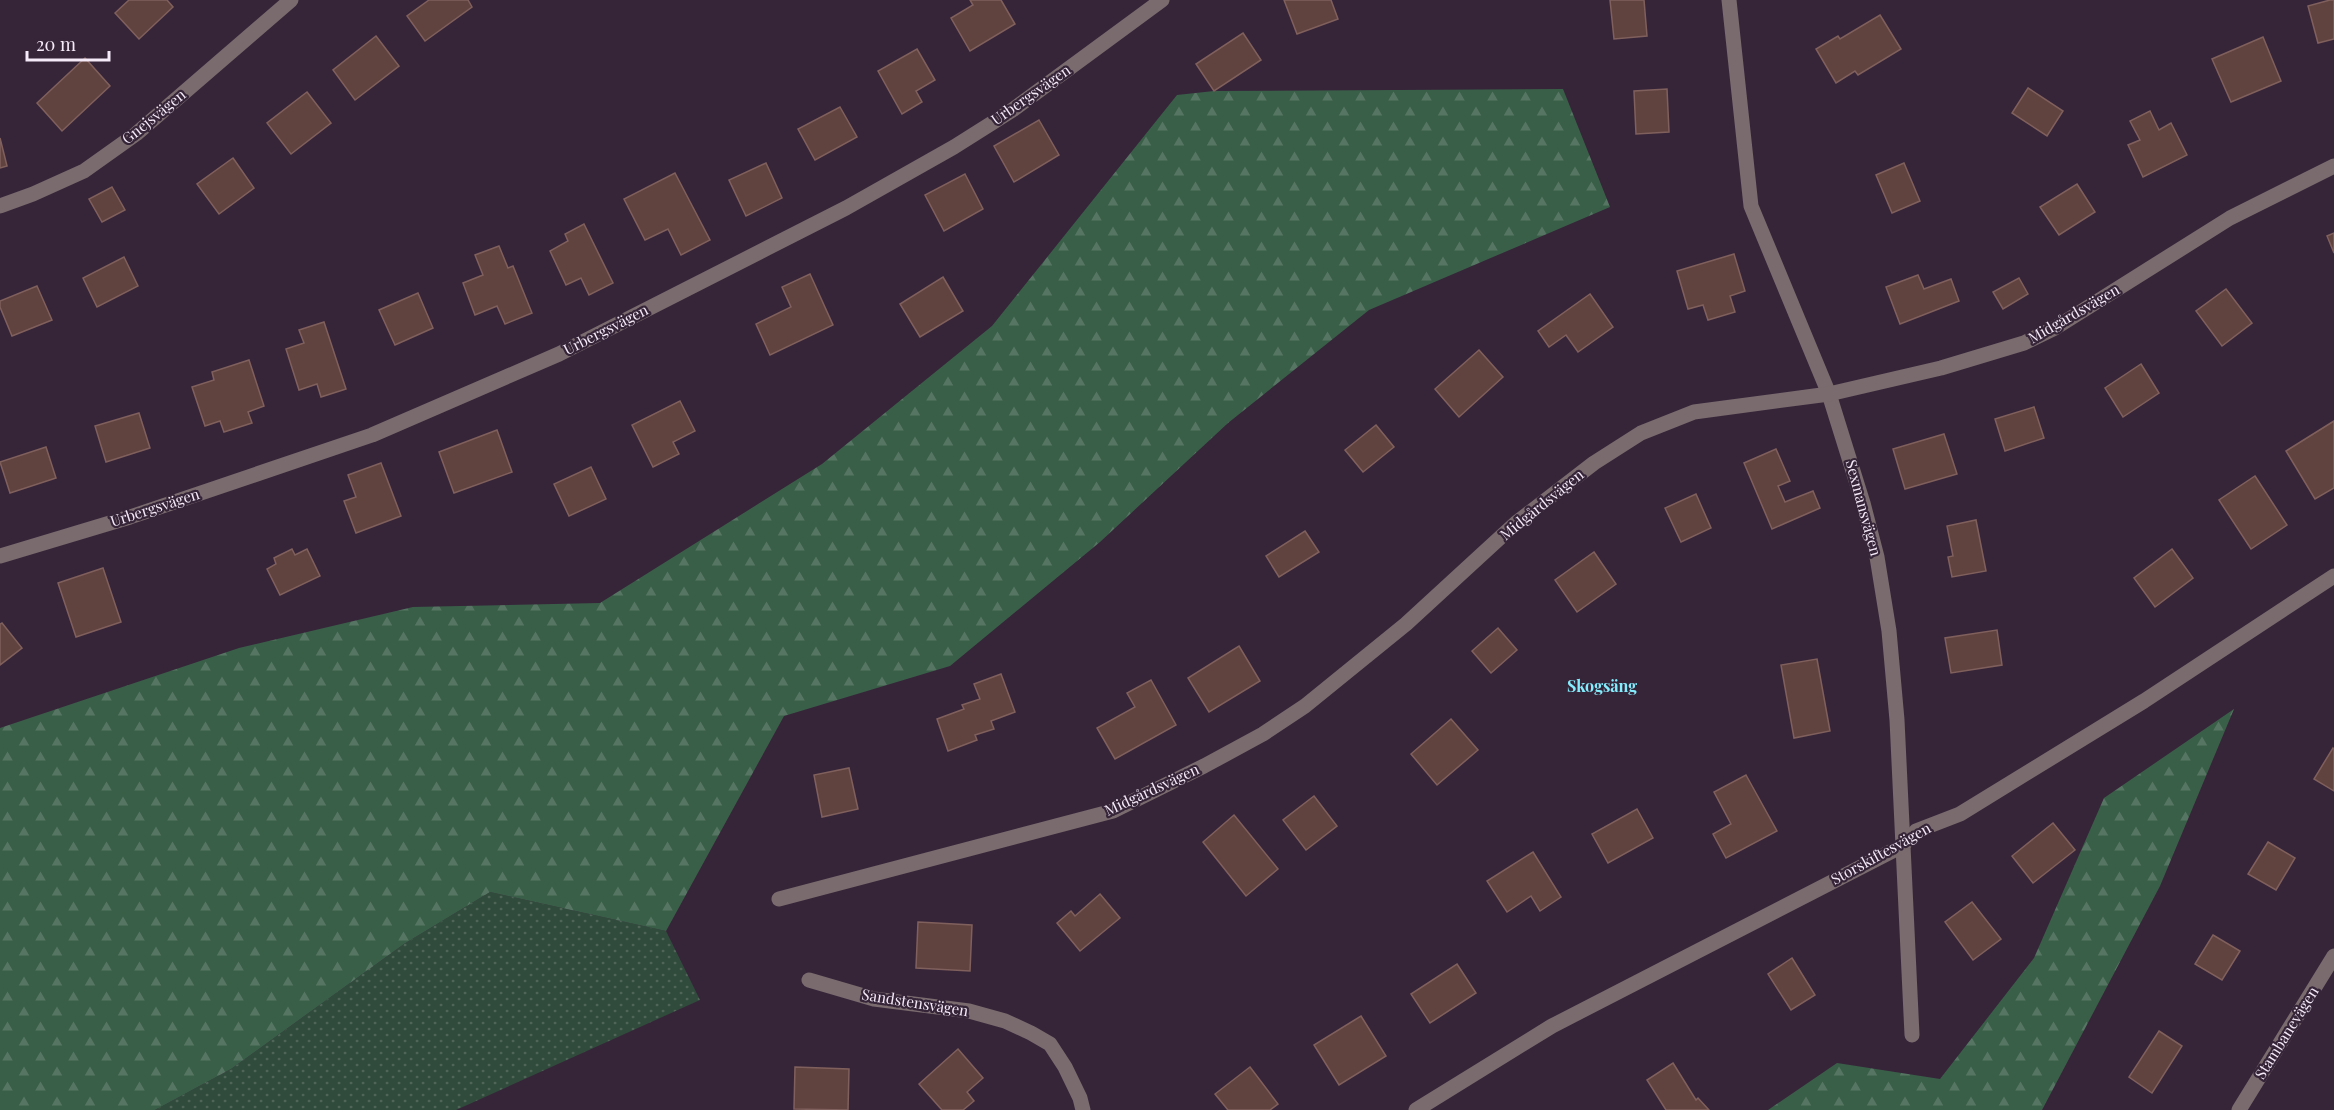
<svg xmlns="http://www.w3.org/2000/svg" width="2334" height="1110" viewBox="0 0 2334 1110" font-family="'Playfair Display',serif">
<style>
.grass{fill:url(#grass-dots)}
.forest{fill:url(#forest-firs)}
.building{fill:#60423e;stroke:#80605c;stroke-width:1.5}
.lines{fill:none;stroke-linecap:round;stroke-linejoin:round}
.minor{stroke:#7a6b6e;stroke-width:15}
.labels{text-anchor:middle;stroke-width:4.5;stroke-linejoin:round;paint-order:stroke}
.street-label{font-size:15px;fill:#f5eaf8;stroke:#362539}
.neighbourhood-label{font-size:16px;font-weight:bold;fill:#84edfd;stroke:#362539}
</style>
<defs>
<pattern id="grass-dots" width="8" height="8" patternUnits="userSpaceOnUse" patternTransform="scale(1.5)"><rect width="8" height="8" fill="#304b3b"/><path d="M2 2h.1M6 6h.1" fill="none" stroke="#4f6558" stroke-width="1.8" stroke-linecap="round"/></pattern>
<pattern id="forest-firs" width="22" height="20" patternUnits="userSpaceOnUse" patternTransform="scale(1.5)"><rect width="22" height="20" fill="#395f48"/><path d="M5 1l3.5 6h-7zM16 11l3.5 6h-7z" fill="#567663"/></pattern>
</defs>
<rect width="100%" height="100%" fill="#362539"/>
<polygon class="grass" points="490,892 666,931 700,1000 456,1110 155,1110 231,1069 404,944"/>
<g class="forest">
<polygon points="1563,89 1610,207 1369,310 1228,423 1100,542 950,666 784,716 666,931 490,892 404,944 231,1069 155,1110 0,1110 0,728 239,648 413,607 600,603 822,464 992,326 1177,95 1214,91"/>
<polygon points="2234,709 2160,886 2042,1110 1768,1110 1837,1063 1940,1079 2034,958 2104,798"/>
</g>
<g class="building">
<polygon points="129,0 167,0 173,7 139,39 115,13"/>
<polygon points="429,0 468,0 472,7 425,41 407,16"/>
<polygon points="970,0 1001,0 1015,24 970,51 951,18 973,5"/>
<polygon points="1284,0 1331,0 1338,19 1297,34"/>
<polygon points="1610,0 1644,0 1647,36 1614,39"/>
<polygon points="2330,0 2334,0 2334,39 2318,43 2308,6"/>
<polygon points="1880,15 1901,49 1858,75 1855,71 1836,83 1816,49 1838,36 1840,39"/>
<polygon points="1243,33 1261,60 1214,91 1196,64"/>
<polygon points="376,36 399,66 355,100 333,70"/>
<polygon points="2263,37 2281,81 2231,102 2212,59"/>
<polygon points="917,49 935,80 916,91 922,102 902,114 878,71"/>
<polygon points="85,58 110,86 62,131 37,103"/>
<polygon points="2028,88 2063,111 2047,136 2012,113"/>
<polygon points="1667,89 1669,132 1636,134 1634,91"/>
<polygon points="307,92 331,123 291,154 267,123"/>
<polygon points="840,107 857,137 815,160 798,129"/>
<polygon points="2150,111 2159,130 2171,123 2187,155 2143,177 2128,145 2140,140 2130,121"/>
<polygon points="1039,120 1059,155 1014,182 994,146"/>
<polygon points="0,138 7,166 0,168"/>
<polygon points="233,158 254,188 219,214 197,184"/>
<polygon points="766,163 782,198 746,216 729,180"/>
<polygon points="1904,163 1920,201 1892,213 1876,175"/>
<polygon points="675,173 710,240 681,255 668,229 645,240 624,199"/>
<polygon points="965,174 983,209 944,231 925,195"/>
<polygon points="2077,184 2095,212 2059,235 2040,207"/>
<polygon points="112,187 125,210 102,222 89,199"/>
<polygon points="584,224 613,283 589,295 581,278 566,285 550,251 568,241 565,234"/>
<polygon points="2334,233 2334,253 2327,236"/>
<polygon points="499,246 508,268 513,266 532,313 505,324 497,306 475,315 463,283 483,275 475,255"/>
<polygon points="1734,254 1745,291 1730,296 1735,312 1708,320 1703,305 1688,309 1677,271"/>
<polygon points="124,257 138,286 97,307 83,278"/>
<polygon points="810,274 833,325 770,355 756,324 791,307 782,287"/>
<polygon points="1918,275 1924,289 1951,279 1959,301 1900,324 1886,287"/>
<polygon points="943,277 963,311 920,337 900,304"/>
<polygon points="2019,278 2028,294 2003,309 1993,292"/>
<polygon points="37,286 52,320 12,336 0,307 0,301"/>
<polygon points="2226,289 2252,323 2222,346 2196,311"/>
<polygon points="418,293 433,328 395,345 379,310"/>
<polygon points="1590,294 1613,327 1578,352 1566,335 1549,347 1538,331"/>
<polygon points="324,322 346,389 321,397 317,384 299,390 286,349 304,343 299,330"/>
<polygon points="1479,350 1503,377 1459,417 1435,389"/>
<polygon points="249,360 264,406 248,412 252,423 224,432 220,421 205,426 192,387 214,380 212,372"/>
<polygon points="2141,364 2159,393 2123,417 2105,388"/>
<polygon points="680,401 695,431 673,442 679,454 653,467 632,425"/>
<polygon points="2034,407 2044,438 2005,451 1995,419"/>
<polygon points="139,413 150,448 106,462 95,426"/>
<polygon points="2334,421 2334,488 2315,499 2286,451"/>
<polygon points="1376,425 1394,447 1363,472 1345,450"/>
<polygon points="497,430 512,472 454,493 439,452"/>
<polygon points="1944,434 1957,474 1905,489 1893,449"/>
<polygon points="46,447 56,478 10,493 0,462"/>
<polygon points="1776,449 1790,481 1778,486 1785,502 1813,491 1820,508 1772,529 1744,463"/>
<polygon points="381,463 401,516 356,533 344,501 356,497 348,475"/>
<polygon points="591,467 606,499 569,516 554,484"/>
<polygon points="2255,476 2287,525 2251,549 2219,500"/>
<polygon points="1696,494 1711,528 1681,542 1665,508"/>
<polygon points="1976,520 1986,571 1952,577 1948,557 1953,556 1947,526"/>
<polygon points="1305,531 1319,552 1279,577 1266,556"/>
<polygon points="292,549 295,555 307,549 320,576 280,595 267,569 276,564 274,558"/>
<polygon points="2172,549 2193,578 2155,607 2134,578"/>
<polygon points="1594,552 1616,584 1577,612 1555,580"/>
<polygon points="103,568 121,622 76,637 58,583"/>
<polygon points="2,623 22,648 0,665 0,624"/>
<polygon points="1498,628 1517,650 1491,673 1472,651"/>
<polygon points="1997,630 2002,665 1951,673 1945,638"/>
<polygon points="1239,646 1260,681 1209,712 1188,678"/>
<polygon points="1817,659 1830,731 1794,738 1781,665"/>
<polygon points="1001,674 1015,712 991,721 994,729 975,735 977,740 948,751 937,719 964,709 962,705 980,699 974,684"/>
<polygon points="1151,680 1176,725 1115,759 1097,728 1135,707 1127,693"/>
<polygon points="1451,719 1478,750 1437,785 1411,754"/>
<polygon points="2333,748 2334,749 2334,791 2314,779"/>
<polygon points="849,768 858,809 822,817 814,775"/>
<polygon points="1746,775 1777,831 1726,858 1713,834 1731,824 1714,792"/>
<polygon points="1314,796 1337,826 1306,850 1283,820"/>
<polygon points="1637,809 1653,838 1608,863 1592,834"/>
<polygon points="1234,815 1278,869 1246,896 1203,842"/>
<polygon points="2053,823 2075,850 2033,883 2012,856"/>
<polygon points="2268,842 2295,858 2276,890 2248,874"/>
<polygon points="1533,852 1561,897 1540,911 1531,896 1507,912 1487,881"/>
<polygon points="1100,894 1120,918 1080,951 1057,923 1071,911 1075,916"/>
<polygon points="1972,902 2001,939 1973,960 1945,922"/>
<polygon points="918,922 972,925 970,971 916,968"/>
<polygon points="2213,935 2240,951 2222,980 2195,964"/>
<polygon points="1792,958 1815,995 1791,1010 1768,974"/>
<polygon points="1457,964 1476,993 1430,1023 1411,994"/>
<polygon points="1361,1016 1386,1056 1339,1085 1314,1045"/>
<polygon points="2159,1031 2182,1046 2152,1093 2129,1077"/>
<polygon points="958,1049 983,1078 967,1092 974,1101 963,1110 942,1110 919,1084"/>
<polygon points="1673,1063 1696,1100 1698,1098 1709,1110 1666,1110 1647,1080"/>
<polygon points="795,1067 849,1069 848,1110 794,1109"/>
<polygon points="1250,1067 1278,1104 1270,1110 1228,1110 1215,1094"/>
</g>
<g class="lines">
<g class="minor">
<polyline points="1729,0 1751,206 1829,394 1863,503 1877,557 1889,631 1897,720 1912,1035"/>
<polyline points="0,206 33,194 84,171 136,134 291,0"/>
<polyline points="0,556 130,517 372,435 559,354 846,208 954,147 1011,111 1162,0"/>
<polyline points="779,899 1113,811 1204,766 1263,734 1305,706 1406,624 1516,523 1594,463 1641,433 1694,412 1829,394 1941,368 2024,343 2055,328 2230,218 2334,166"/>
<polyline points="809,980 874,999 969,1011 1005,1021 1031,1033 1050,1044 1065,1067 1080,1098 1083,1110"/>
<polyline points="1416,1110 1552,1026 1902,846 1916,831 1960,814 2144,701 2334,576"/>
<polyline points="2239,1110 2334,956"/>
</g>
</g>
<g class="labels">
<g class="street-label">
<text transform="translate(1031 95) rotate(-35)" y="5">Urbergsvägen</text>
<text transform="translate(154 117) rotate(-39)" y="5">Gnejsvägen</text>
<text transform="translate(2074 314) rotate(-30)" y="5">Midgårdsvägen</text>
<text transform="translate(606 330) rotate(-27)" y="5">Urbergsvägen</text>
<text transform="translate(1542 505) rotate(-39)" y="5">Midgårdsvägen</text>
<text transform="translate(155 508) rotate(-18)" y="5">Urbergsvägen</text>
<text transform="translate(1863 508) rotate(75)" y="5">Sexmansvägen</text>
<text transform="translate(1152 790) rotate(-25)" y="5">Midgårdsvägen</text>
<text transform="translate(1881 854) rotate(-29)" y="5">Storskiftesvägen</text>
<text transform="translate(915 1003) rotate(9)" y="5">Sandstensvägen</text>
<text transform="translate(2287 1033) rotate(-58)" y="5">Stambanevägen</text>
</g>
<g class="neighbourhood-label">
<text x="1602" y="692">Skogsäng</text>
</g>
</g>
<path d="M27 51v9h82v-9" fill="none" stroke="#f5eaf8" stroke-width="3"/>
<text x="36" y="51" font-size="18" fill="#f5eaf8" stroke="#362539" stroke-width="4.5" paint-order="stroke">20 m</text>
</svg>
